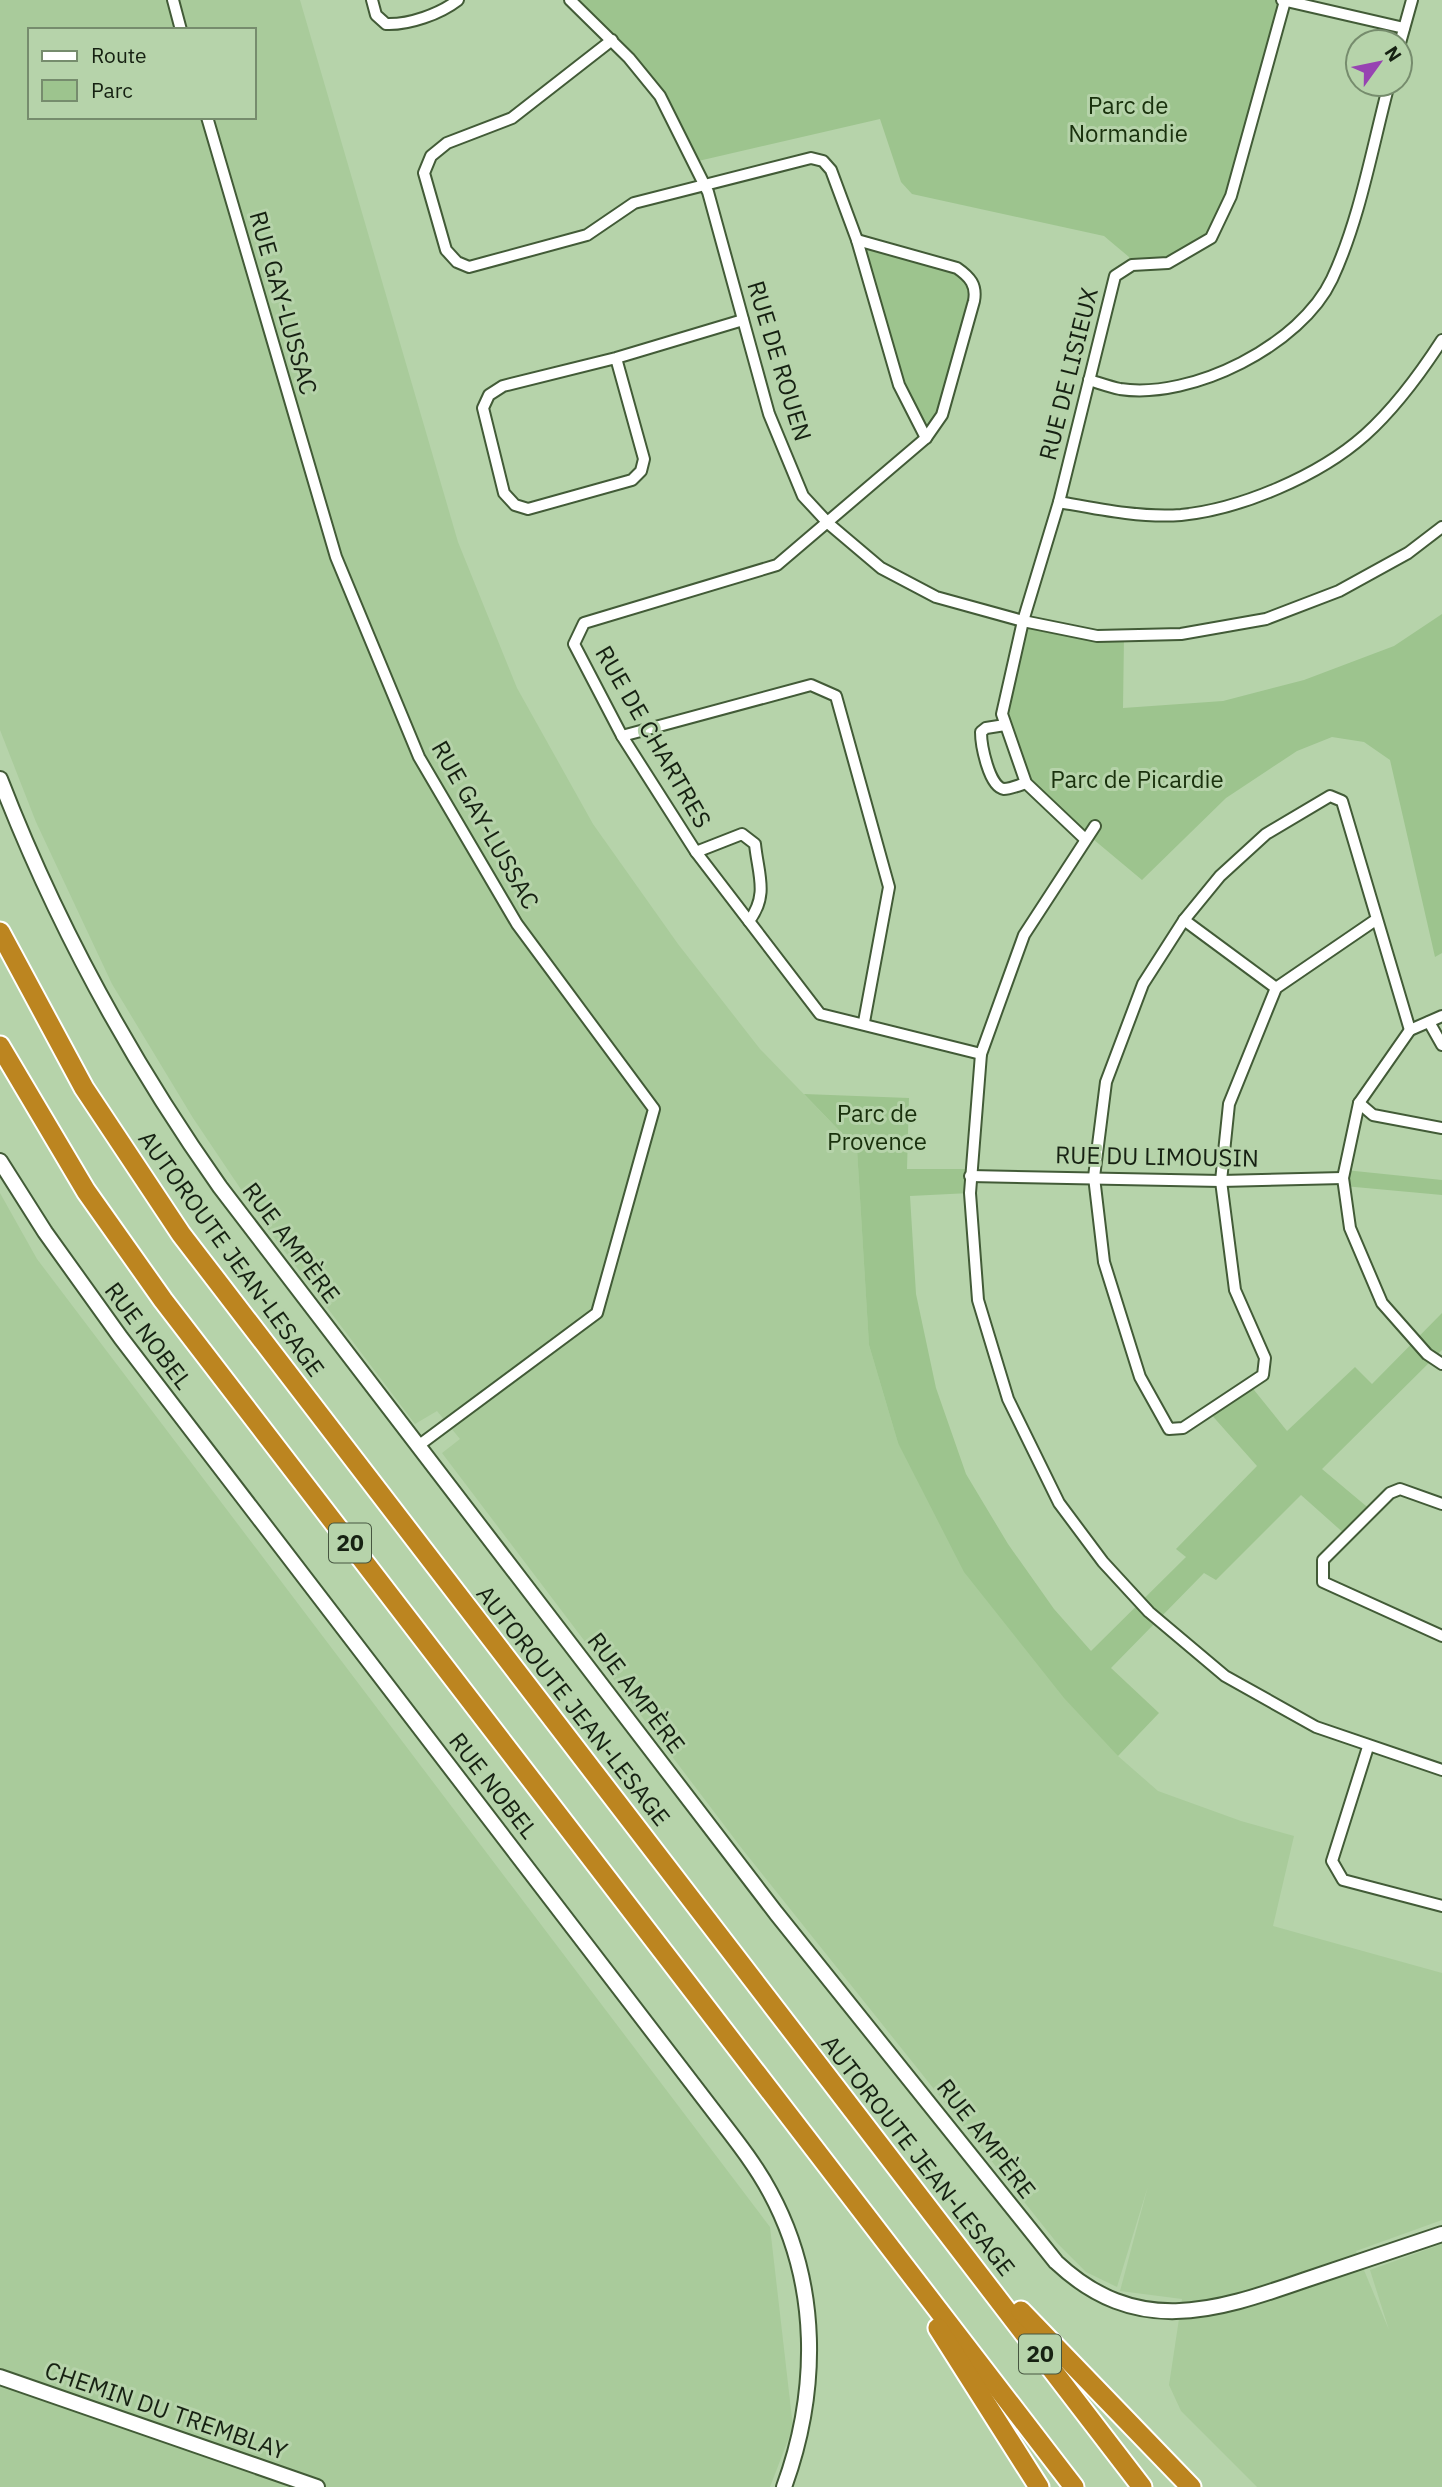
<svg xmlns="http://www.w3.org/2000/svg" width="1442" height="2487" viewBox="0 0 1442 2487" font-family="'IBM Plex Sans',sans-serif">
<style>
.built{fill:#a9cb9b;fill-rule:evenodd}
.green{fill:#9dc48e}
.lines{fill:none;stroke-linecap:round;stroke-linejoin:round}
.minor-casing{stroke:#425b37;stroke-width:14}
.tertiary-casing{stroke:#425b37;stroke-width:18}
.motorway-casing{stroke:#fff;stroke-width:23}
.minor{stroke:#fff;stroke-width:10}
.tertiary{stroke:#fff;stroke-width:14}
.motorway{stroke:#bc8520;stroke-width:19}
.labels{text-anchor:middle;stroke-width:6;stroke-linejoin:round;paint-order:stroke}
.shield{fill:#b6d3aa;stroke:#465640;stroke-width:2}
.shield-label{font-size:23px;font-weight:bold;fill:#162112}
.park-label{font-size:24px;fill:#19310d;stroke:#b6d3aa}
.street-label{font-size:24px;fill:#162112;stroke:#b6d3aa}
</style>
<rect width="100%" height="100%" fill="#b6d3aa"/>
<g class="built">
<path d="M0 0H300L458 542 517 688 593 824 678 944 760 1049 857 1149 869 1345 898 1443 1118 1756 1158 1791 1241 1821 1294 1836 1273 1926 1442 1973V2220L1356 2251 1389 2330 1370 2270 1442 2244V2487H1257L1181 2411 1169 2385 1182 2299 1120 2291 1148 2186 1117 2287 1086 2272 1057 2243 743 1850 442 1453 460 1439 437 1411 415 1424 267 1228 193 1118 112 984 36 822 0 730ZM30 30H254V117H30Z"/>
<polygon points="0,1193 37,1259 770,2227 793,2427 770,2487 0,2487"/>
</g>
<g class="green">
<polygon points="570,0 1282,0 1231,196 1211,238 1168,263 1132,265 1129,257 1104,236 912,194 901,182 880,119 694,162 660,96"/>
<polygon points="857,240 957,268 976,291 942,415 926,438 899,385"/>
<polygon points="1442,614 1442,953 1435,957 1390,760 1364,742 1332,737 1297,751 1226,798 1142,880 1026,783 1002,714 1023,621 1124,636 1123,708 1223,701 1304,680 1394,646"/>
<polygon points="804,1094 909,1098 907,1169 971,1169 970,1193 910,1196 916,1294 936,1388 966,1474 1008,1544 1054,1609 1091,1651 1186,1557 1176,1549 1257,1466 1209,1412 1250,1385 1287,1431 1355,1367 1372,1384 1442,1313 1442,1350 1322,1469 1372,1511 1347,1536 1301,1495 1216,1580 1204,1573 1111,1668 1159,1713 1118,1756 1064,1698 964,1572 898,1443 869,1345 857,1149"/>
<polygon points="1345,1170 1442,1180 1442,1195 1344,1186"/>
</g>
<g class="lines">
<defs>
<g id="minor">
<polyline points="173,0 181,30"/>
<path d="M372 0 376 15 386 24C409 25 440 14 458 0"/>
<polyline points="570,0 629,58 660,96 708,192 769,414 803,496 829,524 881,568 936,597 1023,621 1097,636 1181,634 1266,619 1339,591 1408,553 1442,527"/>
<polyline points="1282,0 1404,28"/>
<polyline points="612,40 512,118 447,143 431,156 424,173 446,250 457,262 469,267 587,235 634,203 811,158 823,161 831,170 857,240 899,385 926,438"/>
<polyline points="1400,43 1412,0"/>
<polyline points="207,117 336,557 419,757 517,924 654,1109 597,1313 418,1446"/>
<path d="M857 240 957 268C970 277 977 285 974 301L942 415 926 438 777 565 584 623 574 644 622 736 696 852 820 1014 981 1054"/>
<polyline points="616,358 644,459 641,471 632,480 528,509 515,505 504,493 483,408 489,395 503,386 616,358 743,320"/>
<path d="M1089 380C1099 383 1110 387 1120 389 1192 400 1301 345 1332 279 1360 219 1372 148 1389 84"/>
<path d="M1059 502C1098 509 1141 518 1181 515 1241 509 1319 476 1365 435 1395 408 1420 374 1442 340"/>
<path d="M1005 725 986 728 981 732C981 745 989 787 1004 789 1010 789 1020 785 1026 783"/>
<polyline points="622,736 811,685 836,696 889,887 864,1022"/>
<polyline points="1095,826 1024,935 981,1054 970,1193 978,1300 1008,1399 1059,1503 1103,1562 1149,1612 1225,1676 1316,1727 1442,1770"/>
<polyline points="1085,839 1026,783 1002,714 1023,621 1059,502 1115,276 1132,265 1168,263 1211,238 1231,196 1285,1"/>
<path d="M696 852 742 834 755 844C758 874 769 895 749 921"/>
<polyline points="1377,919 1276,988 1229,1104 1221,1181 1235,1290 1265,1358 1263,1375 1183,1428 1169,1429 1140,1377 1104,1262 1094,1177 1106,1082 1143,984 1184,920 1220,876 1266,834 1330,796 1342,801 1410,1030"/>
<polyline points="1184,920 1276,988"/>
<polyline points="1442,1016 1410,1030 1359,1103 1343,1178 1350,1228 1382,1303 1427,1354 1442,1364"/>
<polyline points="1429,1022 1442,1045"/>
<polyline points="1359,1103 1373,1115 1442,1128"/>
<polyline points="970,1176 1221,1181 1343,1178"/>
<polyline points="1442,1504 1400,1489 1390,1493 1323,1560 1323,1582 1442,1636"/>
<polyline points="1368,1747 1332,1861 1343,1880 1442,1906"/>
</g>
<g id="tertiary">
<path d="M0 779C56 924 131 1061 220 1187L776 1913 1056 2262C1136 2337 1213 2312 1305 2280 1351 2265 1396 2249 1442 2234"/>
<path d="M0 1161 45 1232 121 1338 715 2113C735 2139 755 2164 770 2192 820 2284 819 2391 784 2487"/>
<polyline points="0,2377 317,2487"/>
</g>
<g id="motorway">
<polyline points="0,932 84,1088 181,1234 1142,2487"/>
<polyline points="0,1046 86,1191 163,1300 1074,2487"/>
<polyline points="1021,2311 1191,2487"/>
<polyline points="938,2328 1039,2487"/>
</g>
</defs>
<use href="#minor" class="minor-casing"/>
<use href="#tertiary" class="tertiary-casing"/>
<use href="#motorway" class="motorway-casing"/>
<use href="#minor" class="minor"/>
<use href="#tertiary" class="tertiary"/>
<use href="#motorway" class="motorway"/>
</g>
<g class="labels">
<g class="shield">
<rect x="329" y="1523.5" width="42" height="39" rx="5"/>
<rect x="1019" y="2334.5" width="42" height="39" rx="5"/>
</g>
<g class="shield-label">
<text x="350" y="1551">20</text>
<text x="1040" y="2362">20</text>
</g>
<g class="park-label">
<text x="1128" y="114">Parc de<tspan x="1128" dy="28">Normandie</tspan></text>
<text x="1137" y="788">Parc de Picardie</text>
<text x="877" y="1122">Parc de<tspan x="877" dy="28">Provence</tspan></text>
</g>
<g class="street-label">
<text transform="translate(283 303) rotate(74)" y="8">RUE GAY-LUSSAC</text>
<text transform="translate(779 361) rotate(73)" y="8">RUE DE ROUEN</text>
<text transform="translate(1069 374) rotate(-76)" y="8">RUE DE LISIEUX</text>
<text transform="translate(653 737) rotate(60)" y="8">RUE DE CHARTRES</text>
<text transform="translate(485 825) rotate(60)" y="8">RUE GAY-LUSSAC</text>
<text transform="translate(1157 1157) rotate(1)" y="8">RUE DU LIMOUSIN</text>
<text transform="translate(291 1243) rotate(53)" y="8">RUE AMPÈRE</text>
<text transform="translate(231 1254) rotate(54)" y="8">AUTOROUTE JEAN-LESAGE</text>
<text transform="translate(148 1336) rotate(53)" y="8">RUE NOBEL</text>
<text transform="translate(636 1693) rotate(53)" y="8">RUE AMPÈRE</text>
<text transform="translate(573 1706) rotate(52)" y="8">AUTOROUTE JEAN-LESAGE</text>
<text transform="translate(493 1786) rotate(52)" y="8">RUE NOBEL</text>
<text transform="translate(986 2139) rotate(52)" y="8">RUE AMPÈRE</text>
<text transform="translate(918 2156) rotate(52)" y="8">AUTOROUTE JEAN-LESAGE</text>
<text transform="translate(166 2411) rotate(19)" y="8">CHEMIN DU TREMBLAY</text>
</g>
</g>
<rect x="28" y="28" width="228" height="91" fill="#b6d3aa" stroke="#768c6d" stroke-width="2"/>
<rect x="42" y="51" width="35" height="10" fill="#ffffff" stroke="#768c6d" stroke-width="2"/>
<text x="91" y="63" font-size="21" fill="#162112">Route</text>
<rect x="42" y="80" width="35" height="21" fill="#9dc48e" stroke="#768c6d" stroke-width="2"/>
<text x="91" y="98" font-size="21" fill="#162112">Parc</text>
<g transform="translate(1379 63) rotate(57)"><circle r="33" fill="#b6d3aa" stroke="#768c6d" stroke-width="2"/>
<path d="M0-5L12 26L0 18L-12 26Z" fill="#9743b2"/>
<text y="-10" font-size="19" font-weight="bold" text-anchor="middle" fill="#162112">N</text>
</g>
</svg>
